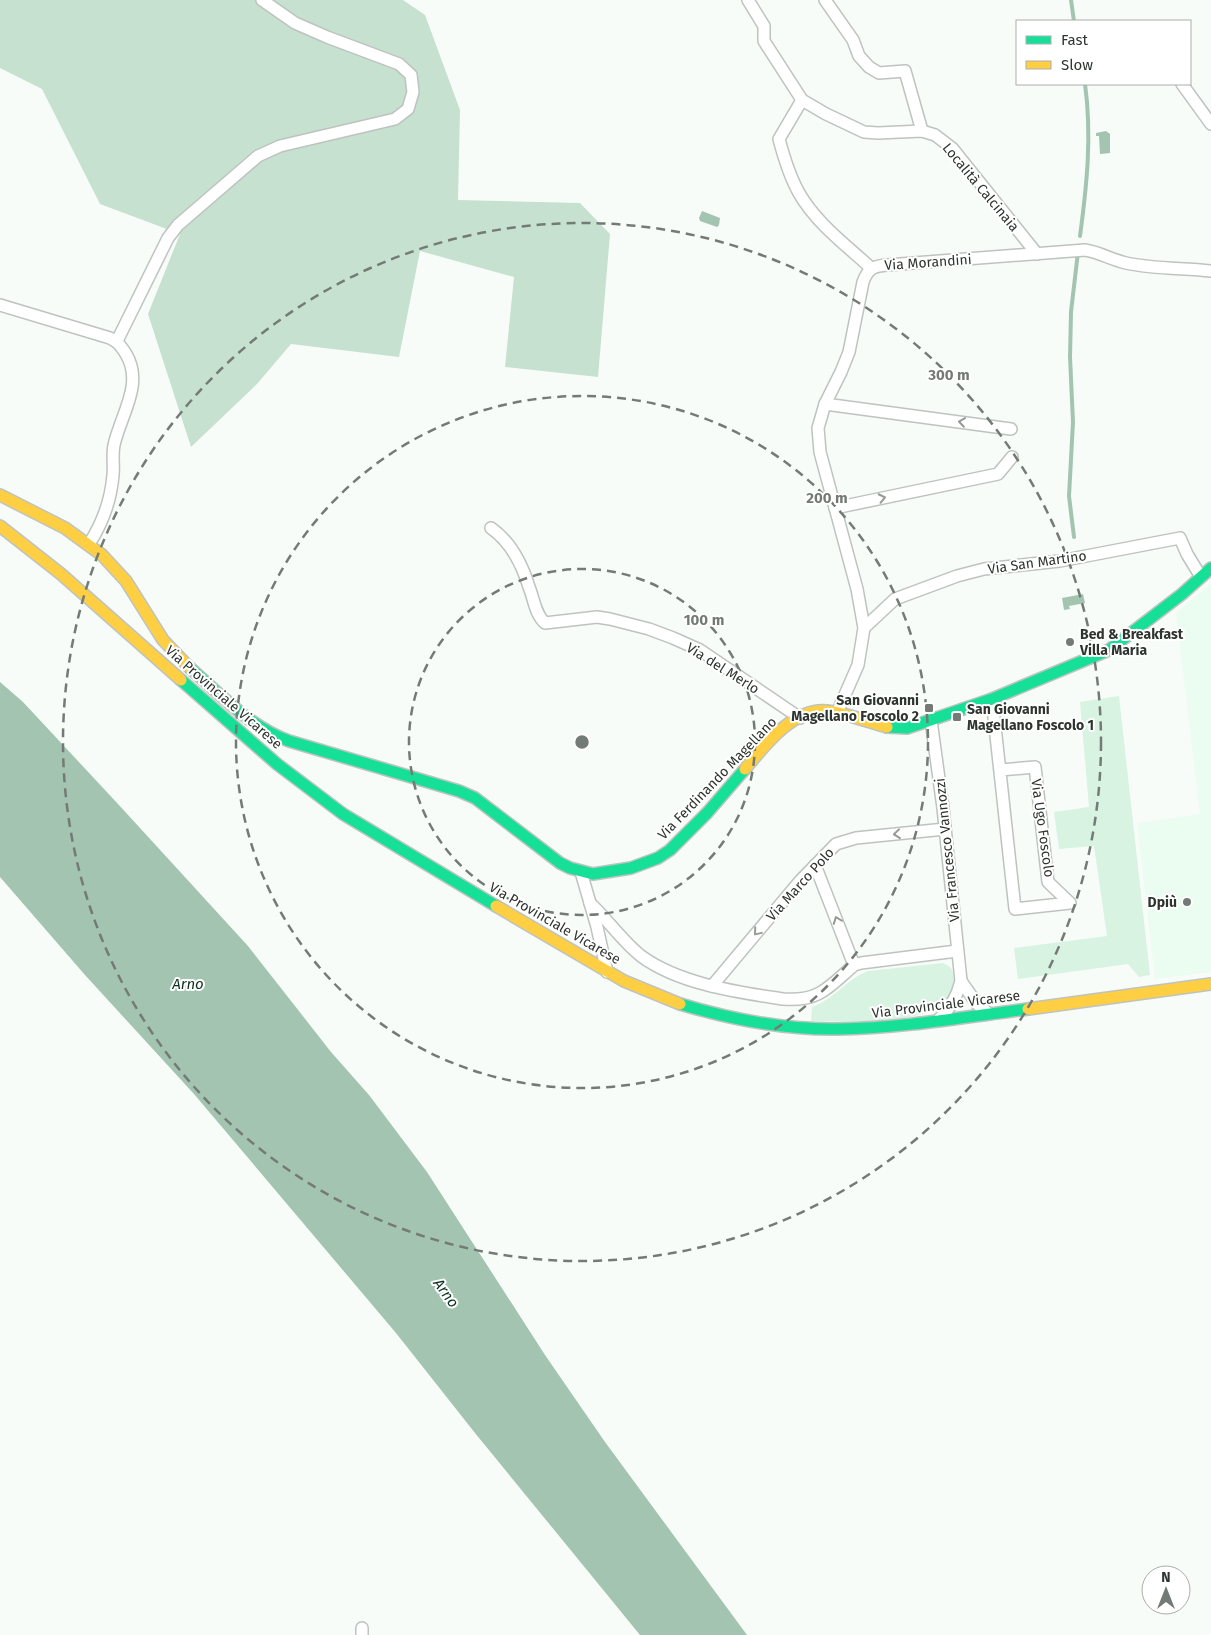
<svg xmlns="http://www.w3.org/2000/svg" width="1211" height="1635" viewBox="0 0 1211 1635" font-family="'Fira Sans',sans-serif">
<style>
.built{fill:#ebfcf1}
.green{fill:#d8f3e2}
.forest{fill:#c6e1d0}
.water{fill:#a3c4b0}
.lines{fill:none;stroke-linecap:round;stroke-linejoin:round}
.stream{stroke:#a3c4b0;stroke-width:4}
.street-casing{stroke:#bec3c0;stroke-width:14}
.fast-casing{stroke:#bec3c0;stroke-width:14}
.slow-casing{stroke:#bec3c0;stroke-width:14}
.street{stroke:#fefffe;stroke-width:11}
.fast{stroke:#16e098;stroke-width:11}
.slow{stroke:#ffcf43;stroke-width:11}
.oneway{stroke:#969a97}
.ring{fill:none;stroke:#747b76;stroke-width:2.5;stroke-dasharray:9 6}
.poi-dot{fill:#747b76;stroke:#fff;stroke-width:2}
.labels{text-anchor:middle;stroke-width:4;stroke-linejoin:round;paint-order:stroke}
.street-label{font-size:14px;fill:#2e3530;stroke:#fff}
.poi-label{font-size:14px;font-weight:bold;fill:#2e3530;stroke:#fff;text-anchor:start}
.water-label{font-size:15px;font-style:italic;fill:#0b311e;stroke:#fff}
.centre{fill:#747b76;stroke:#fff;stroke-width:2.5}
.ring-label{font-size:15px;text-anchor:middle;font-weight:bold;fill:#747b76;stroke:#fff;stroke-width:4;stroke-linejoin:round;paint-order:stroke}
</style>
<rect width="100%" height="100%" fill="#f7fcf9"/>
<polygon class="built" points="1211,584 1211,972 1155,979 1137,823 1200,814 1176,613"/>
<g class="green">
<polygon points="1119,696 1150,975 1139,977 1128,964 1018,979 1014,948 1107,936 1094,846 1059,849 1054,812 1089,807 1080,702"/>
<path d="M943 963C952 967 954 971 954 981 953 987 953 994 949 999 926 1026 844 1022 811 1021L812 1007C833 1000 847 979 868 971Z"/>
</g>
<polygon class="forest" points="0,0 403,0 425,15 460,110 458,200 580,203 610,234 598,377 505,367 514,277 420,251 399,357 291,344 257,384 191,447 148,314 180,234 100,204 42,89 0,68"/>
<g class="water">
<polygon points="1106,131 1110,134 1110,153 1100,154 1099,136 1096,136 1096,133"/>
<polygon points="702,211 720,218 719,225 717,227 700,221 699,218"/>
<polygon points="1083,594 1085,603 1069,606 1070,609 1064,610 1062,598"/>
<polygon points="0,682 23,702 118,804 248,946 331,1052 369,1095 427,1172 545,1355 605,1442 747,1635 640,1635 475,1433 396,1333 194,1094 85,975 0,877"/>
</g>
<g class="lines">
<g class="stream">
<polyline points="1071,0 1074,21"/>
<path d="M1080 236C1087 184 1092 135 1085 84"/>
<polyline points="1074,537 1069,496 1073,422 1070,357 1071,312 1078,252"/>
</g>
<defs>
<g id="street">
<polyline points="748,0 764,26 764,41 802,100 826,114 864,132 878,133 922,131 935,135 952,148 1037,254"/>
<polyline points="825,0 853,40 859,56 869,67 879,73 905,71 922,131"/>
<polyline points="1182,84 1211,124"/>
<path d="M802 100 779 139C784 158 790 177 799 193 816 223 846 245 871 268"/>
<path d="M0 305 110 338C118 342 121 346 126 354 144 384 121 414 114 445 112 455 114 466 113 475 111 499 102 524 89 544"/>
<polyline points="117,341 168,238 178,225 258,156 280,146 395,119 408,109 413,92 411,75 399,64 327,37 295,23 262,0"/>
<polyline points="825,404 1011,429"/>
<polyline points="835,508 998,474 1012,457"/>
<path d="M491 528C511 542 522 564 529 587 534 599 535 614 545 623L597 617 610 619 649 629 673 638 700 650 800 718"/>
<polyline points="864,628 895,599 957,576 984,569 1060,561 1180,538 1187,554 1201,577"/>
<polyline points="992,699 1015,909 1070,903 1048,882 1035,767 1000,770"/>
<path d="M837 713 858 665 864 628 857 589 820 452 818 428 825 404 841 372 849 352 863 282C868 268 874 266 887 265L1085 250C1099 252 1112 260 1126 263 1154 269 1183 268 1211 271"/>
<path d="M931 720 943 808 961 981C957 997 950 1010 937 1021"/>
<polyline points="815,865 854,965"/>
<polyline points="581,872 597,927 607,972"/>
<path d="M590 903C608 920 622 941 641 956 679 984 737 992 783 999 819 1002 829 987 854 965L861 963 957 951"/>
<polyline points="961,981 977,1004 989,1014"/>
<polyline points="712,986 800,881 836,844 856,838 945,829"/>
<polyline points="362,1635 362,1628"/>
</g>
<g id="fast">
<path d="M190 668C221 695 250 727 289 741L459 791 475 798 560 863 570 868 593 874 631 868 658 858 670 850 707 813 745 769"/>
<polyline points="181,680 277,764 343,814 496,906"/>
<polyline points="887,727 907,728 992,699 1109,650 1182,594 1211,568"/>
<path d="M680 1004C730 1019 785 1030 838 1029 902 1028 965 1017 1028 1009"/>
</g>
<g id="slow">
<polyline points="0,495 65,528 102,555 126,581 163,640 190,668"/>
<polyline points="0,526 61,574 181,680"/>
<path d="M745 769C764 746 794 707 827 711 845 713 869 722 887 727"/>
<polyline points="496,906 624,981 680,1004"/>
<polyline points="1028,1009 1211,984"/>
</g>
</defs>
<use href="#street" class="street-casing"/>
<use href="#fast" class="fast-casing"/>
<use href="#slow" class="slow-casing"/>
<use href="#street" class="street"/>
<use href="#fast" class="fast"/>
<use href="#slow" class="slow"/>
</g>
<defs><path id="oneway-chevron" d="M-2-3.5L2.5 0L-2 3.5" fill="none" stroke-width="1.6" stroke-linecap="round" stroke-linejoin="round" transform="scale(1.25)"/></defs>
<g class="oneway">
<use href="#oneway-chevron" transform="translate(962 422) rotate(-172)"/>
<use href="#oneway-chevron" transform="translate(882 498) rotate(-12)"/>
<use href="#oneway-chevron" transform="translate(897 834) rotate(174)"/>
<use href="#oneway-chevron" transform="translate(837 920) rotate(-111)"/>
<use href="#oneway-chevron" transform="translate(757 932) rotate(130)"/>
</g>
<g class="ring">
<circle cx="582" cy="742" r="173"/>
<circle cx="582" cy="742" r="346"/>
<circle cx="582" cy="742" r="519"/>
</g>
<g class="poi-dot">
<circle cx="1070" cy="642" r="5"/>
<rect x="924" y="703" width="10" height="10" rx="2.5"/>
<rect x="952" y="712" width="10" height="10" rx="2.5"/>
<circle cx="1187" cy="902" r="5"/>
</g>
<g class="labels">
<g class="street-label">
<text transform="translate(981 187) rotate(50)" y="5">Località Calcinaia</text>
<text transform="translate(928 262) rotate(-4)" y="5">Via Morandini</text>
<text transform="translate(1037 562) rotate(-8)" y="5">Via San Martino</text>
<text transform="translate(723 668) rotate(32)" y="5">Via del Merlo</text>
<text transform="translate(224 697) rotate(41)" y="5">Via Provinciale Vicarese</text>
<text transform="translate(717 778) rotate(-46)" y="5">Via Ferdinando Magellano</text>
<text transform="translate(1043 828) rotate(82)" y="5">Via Ugo Foscolo</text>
<text transform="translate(947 850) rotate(-96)" y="5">Via Francesco Vannozzi</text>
<text transform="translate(800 884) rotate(-48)" y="5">Via Marco Polo</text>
<text transform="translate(555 923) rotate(30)" y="5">Via Provinciale Vicarese</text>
<text transform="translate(946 1004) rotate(-7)" y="5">Via Provinciale Vicarese</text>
</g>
<g class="poi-label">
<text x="1080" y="639">Bed &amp; Breakfast<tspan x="1080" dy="16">Villa Maria</tspan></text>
<text x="919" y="705" text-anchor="end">San Giovanni<tspan x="919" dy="16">Magellano Foscolo 2</tspan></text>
<text x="967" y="714">San Giovanni<tspan x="967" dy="16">Magellano Foscolo 1</tspan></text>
<text x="1177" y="907" text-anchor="end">Dpiù</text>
</g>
<g class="water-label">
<text x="188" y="989">Arno</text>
<text transform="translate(446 1293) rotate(54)" y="5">Arno</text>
</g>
</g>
<circle cx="582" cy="742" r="8" class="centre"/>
<g class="ring-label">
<text x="949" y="380">300 m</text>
<text x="827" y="503">200 m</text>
<text x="704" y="625">100 m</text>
</g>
<rect x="1016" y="20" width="175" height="65" fill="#ffffff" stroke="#abaeac"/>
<rect x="1026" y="36" width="25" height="8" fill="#16e098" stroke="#abaeac"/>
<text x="1061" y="45" font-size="15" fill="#2e3530">Fast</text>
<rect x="1026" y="61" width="25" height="8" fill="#ffcf43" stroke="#abaeac"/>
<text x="1061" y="70" font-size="15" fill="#2e3530">Slow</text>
<g transform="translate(1166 1590)"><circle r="24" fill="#ffffff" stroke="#abaeac"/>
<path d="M0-4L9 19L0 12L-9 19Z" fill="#747b76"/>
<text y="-8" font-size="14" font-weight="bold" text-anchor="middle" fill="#2e3530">N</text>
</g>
</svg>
